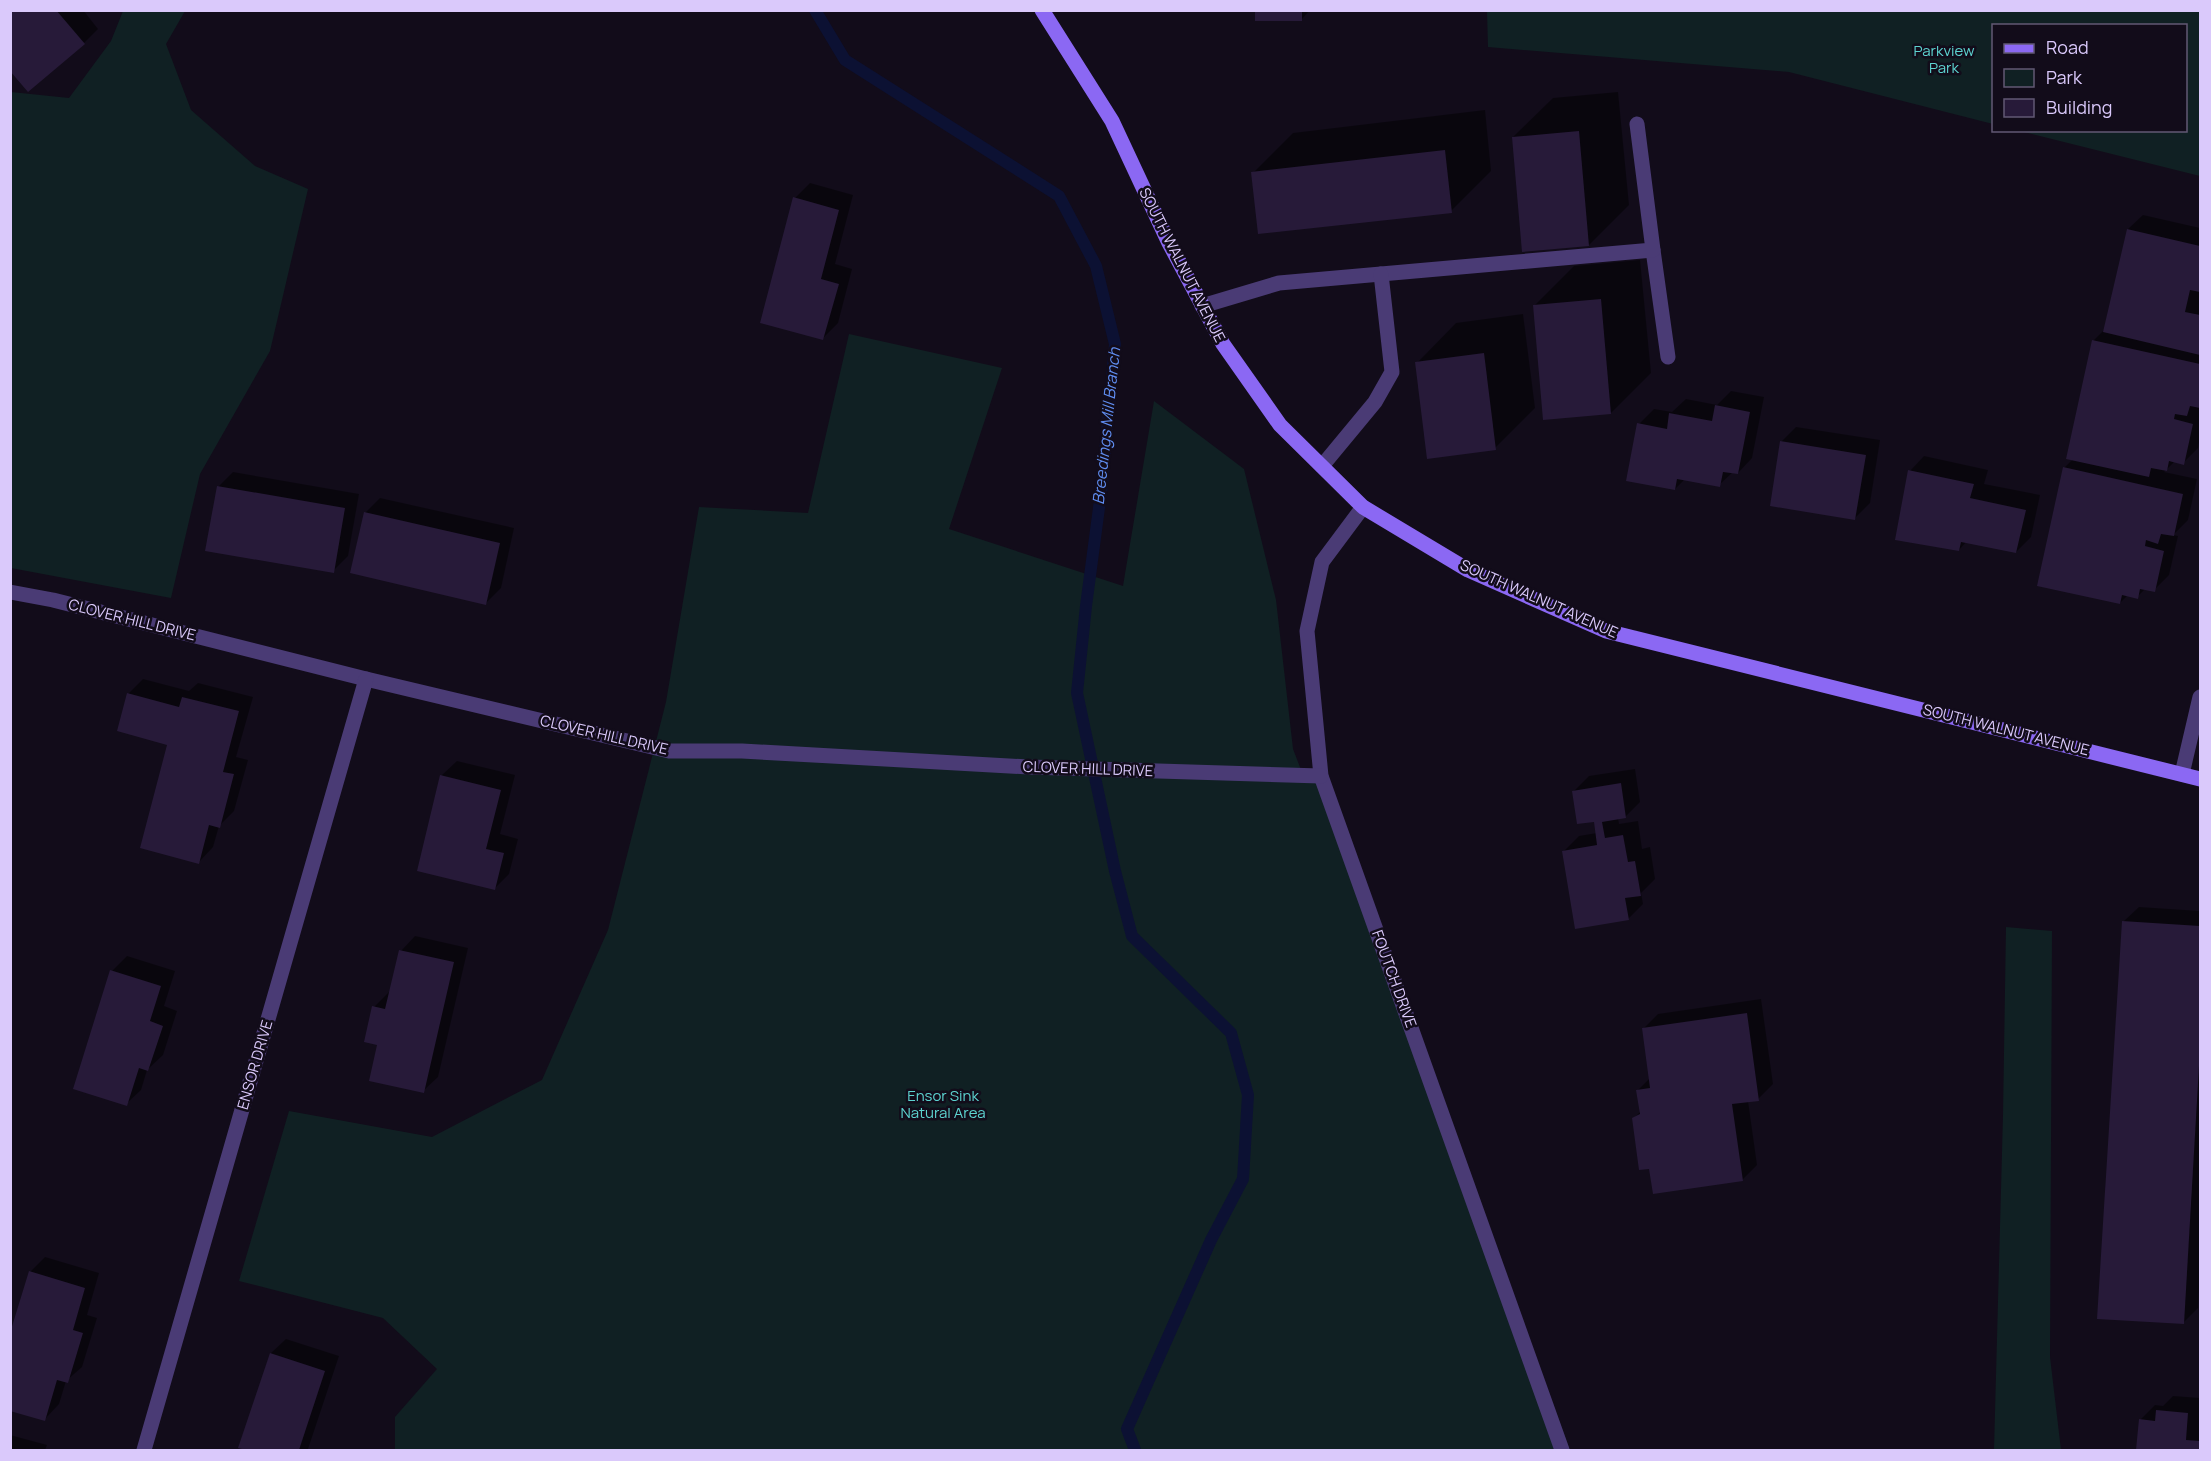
<svg xmlns="http://www.w3.org/2000/svg" width="2211" height="1461" viewBox="0 0 2211 1461" font-family="Manrope,sans-serif">
<style>
.green{fill:#102023}
.shadow{fill:#0007}
.lines{fill:none;stroke-linecap:round;stroke-linejoin:round}
.stream{stroke:#0c1133;stroke-width:12}
.building{fill:#271a39}
.lane{stroke:#4a3b75;stroke-width:15}
.street{stroke:#4a3b75;stroke-width:15}
.secondary{stroke:#8b68f3;stroke-width:15}
.labels{text-anchor:middle;stroke-width:5;stroke-linejoin:round;paint-order:stroke}
.park-label{font-size:15px;fill:#5dd3d0;stroke:#120c1a}
.street-label{font-size:15px;fill:#dac9fb;stroke:#120c1a}
.water-label{font-size:16px;font-style:italic;fill:#608ef2;stroke:#120c1a}
</style>
<rect width="100%" height="100%" fill="#120c1a"/>
<g class="green">
<polygon points="123,11 185,11 166,44 191,110 255,166 308,189 270,351 200,474 171,598 11,568 11,92 69,98 111,41"/>
<polygon points="1487,11 2200,11 2200,176 2020,131 2186,130 2186,26 1994,26 1993,124 1789,72 1488,47"/>
<polygon points="849,334 1002,368 949,529 1123,586 1154,401 1244,469 1276,600 1293,749 1303,775 1321,776 1570,1450 395,1450 395,1417 437,1369 383,1318 239,1281 289,1111 432,1137 542,1080 608,930 666,702 699,507 808,513"/>
<polygon points="2006,927 2052,931 2050,1357 2061,1450 1994,1450 2003,1115"/>
</g>
<g class="shadow">
<polygon points="10,10 83,10 98,29 84,43"/>
<polygon points="1256,10 1310,10 1302,19"/>
<polygon points="1618,92 1629,205 1589,245 1513,137 1553,98"/>
<polygon points="1485,110 1491,171 1451,211 1253,173 1293,133"/>
<polygon points="810,183 853,195 835,264 852,269 838,323 823,338 795,198"/>
<polygon points="2143,215 2200,228 2200,437 2198,448 2183,463 2175,461 2164,472 2197,479 2188,520 2173,535 2178,536 2169,575 2154,590 2146,588 2137,597 2128,595 2120,603 2064,468 2073,459 2094,340 2105,329 2128,229"/>
<polygon points="1640,260 1651,373 1611,413 1534,306 1574,266"/>
<polygon points="1523,314 1535,408 1495,448 1417,363 1456,323"/>
<polygon points="1731,391 1764,397 1752,458 1738,473 1733,472 1719,485 1685,479 1675,489 1639,424 1654,409 1672,412 1686,399 1717,405"/>
<polygon points="1796,427 1880,440 1870,503 1855,518 1781,442"/>
<polygon points="1924,456 1988,470 1984,484 2040,495 2031,537 2016,552 1967,541 1959,550 1910,471"/>
<polygon points="233,472 359,494 348,556 333,571 218,487"/>
<polygon points="380,498 514,528 501,588 486,603 365,513"/>
<polygon points="143,679 189,691 198,683 253,697 236,757 248,760 234,811 219,826 213,847 199,862 169,743 128,694"/>
<polygon points="457,761 515,775 500,834 518,839 509,874 494,889 442,775"/>
<polygon points="1635,769 1640,802 1625,817 1618,818 1619,824 1638,821 1642,849 1650,847 1655,879 1641,893 1643,904 1628,919 1564,851 1579,836 1597,833 1595,820 1574,791 1589,776"/>
<polygon points="2139,907 2200,911 2200,1267 2198,1308 2183,1323 2124,921"/>
<polygon points="415,936 468,948 438,1077 423,1091 379,1044 374,1007 389,992 391,992 401,951"/>
<polygon points="127,956 175,971 164,1006 177,1011 163,1055 147,1070 141,1090 126,1104 112,971"/>
<polygon points="1761,999 1773,1084 1758,1099 1748,1101 1757,1165 1742,1180 1651,1167 1633,1119 1641,1111 1638,1090 1650,1078 1643,1029 1658,1014"/>
<polygon points="45,1257 99,1273 87,1315 97,1318 82,1367 66,1381 59,1404 45,1419 30,1272"/>
<polygon points="286,1339 339,1356 308,1449 251,1450 240,1447 271,1353"/>
<polygon points="2173,1396 2200,1398 2200,1450 2138,1450 2140,1420 2155,1405 2163,1406"/>
<polygon points="10,1435 47,1445 45,1450 10,1450"/>
</g>
<g class="lines">
<polyline class="stream" points="815,10 845,60 1059,196 1096,266 1115,344 1102,485 1086,606 1077,693 1115,871 1132,936 1231,1033 1248,1095 1243,1179 1211,1240 1127,1429 1135,1450"/>
</g>
<g class="building">
<polygon points="10,10 56,10 85,44 28,92 10,71"/>
<rect x="1255" y="10" width="47" height="11"/>
<polygon points="1579,131 1589,246 1522,252 1512,137"/>
<polygon points="1445,150 1452,213 1258,234 1251,172"/>
<polygon points="793,197 839,210 821,279 839,284 823,340 760,323"/>
<polygon points="2127,229 2200,246 2200,292 2190,290 2185,312 2200,315 2200,355 2103,332"/>
<polygon points="1601,299 1611,414 1543,420 1533,305"/>
<polygon points="2092,340 2200,364 2200,408 2190,406 2187,416 2175,414 2174,419 2193,424 2184,465 2169,461 2167,471 2151,468 2149,477 2066,459"/>
<polygon points="1484,353 1496,450 1427,459 1415,362"/>
<polygon points="1715,405 1750,412 1738,474 1723,472 1720,487 1677,479 1675,490 1626,481 1637,423 1667,429 1669,413 1712,421"/>
<polygon points="1780,441 1866,455 1855,520 1770,506"/>
<polygon points="2063,467 2183,494 2174,536 2161,534 2158,544 2146,540 2145,546 2164,551 2155,592 2140,589 2138,599 2122,595 2120,604 2037,586"/>
<polygon points="1908,470 1974,484 1970,498 2026,510 2016,553 1961,542 1959,551 1895,540"/>
<polygon points="217,486 345,508 334,573 205,551"/>
<polygon points="364,512 500,543 486,605 350,573"/>
<polygon points="127,693 179,707 182,697 239,711 223,772 234,774 220,828 209,825 199,864 140,848 167,745 117,731"/>
<polygon points="440,775 501,790 486,849 504,853 495,890 417,871"/>
<polygon points="1621,783 1626,818 1602,822 1605,838 1623,835 1628,862 1635,861 1641,896 1625,898 1629,920 1575,929 1562,851 1597,845 1594,822 1577,824 1572,791"/>
<polygon points="2122,921 2200,926 2200,1049 2184,1324 2097,1319"/>
<polygon points="399,950 454,962 424,1093 369,1081 377,1045 364,1042 372,1006 385,1009"/>
<polygon points="110,970 161,986 150,1021 163,1026 148,1071 139,1068 127,1106 73,1089"/>
<polygon points="1747,1013 1759,1101 1732,1104 1743,1181 1653,1194 1649,1169 1639,1170 1632,1118 1640,1114 1636,1090 1650,1088 1642,1028"/>
<polygon points="29,1271 85,1288 73,1330 83,1333 68,1383 57,1380 45,1421 10,1411 10,1333"/>
<polygon points="270,1353 325,1371 299,1450 246,1450 238,1448"/>
<polygon points="2156,1410 2188,1413 2186,1440 2200,1441 2200,1450 2136,1450 2139,1419 2155,1421"/>
</g>
<g class="lines">
<g class="lane">
<polyline points="1653,250 1668,357"/>
<polyline points="1202,306 1279,283 1653,250 1637,124"/>
<polyline points="1322,466 1375,402 1392,372 1381,274"/>
</g>
<g class="street">
<polyline points="1363,507 1322,562 1307,631 1321,776 1562,1450"/>
<polyline points="10,592 53,600 366,679 669,751 742,751 1029,767 1321,776"/>
<polyline points="2182,774 2200,697"/>
<polyline points="144,1450 366,679"/>
</g>
<polyline class="secondary" points="1042,10 1112,121 1169,243 1223,344 1280,425 1363,507 1468,570 1606,631 2200,779"/>
</g>
<g class="labels">
<g class="park-label">
<text x="1944" y="56">Parkview<tspan x="1944" dy="17">Park</tspan></text>
<text x="943" y="1101">Ensor Sink<tspan x="943" dy="17">Natural Area</tspan></text>
</g>
<g class="street-label">
<text transform="translate(1182 265) rotate(63)" y="5">SOUTH WALNUT AVENUE</text>
<text transform="translate(1539 599) rotate(24)" y="5">SOUTH WALNUT AVENUE</text>
<text transform="translate(132 620) rotate(14)" y="5">CLOVER HILL DRIVE</text>
<text transform="translate(2006 730) rotate(14)" y="5">SOUTH WALNUT AVENUE</text>
<text transform="translate(604 735) rotate(13)" y="5">CLOVER HILL DRIVE</text>
<text transform="translate(1088 769) rotate(2)" y="5">CLOVER HILL DRIVE</text>
<text transform="translate(1394 979) rotate(70)" y="5">FOUTCH DRIVE</text>
<text transform="translate(255 1065) rotate(-74)" y="5">ENSOR DRIVE</text>
</g>
<g class="water-label">
<text transform="translate(1106 426) rotate(-84)" y="6">Breedings Mill Branch</text>
</g>
</g>
<rect width="2211" height="1461" fill="none" stroke="#dac9fb" stroke-width="24"/>
<rect x="1992" y="24" width="195" height="108" fill="#120c1a" stroke="#625874" stroke-width="1.5"/>
<rect x="2004" y="44" width="30" height="9" fill="#8b68f3" stroke="#625874" stroke-width="1.5"/>
<text x="2046" y="54" font-size="18" fill="#dac9fb">Road</text>
<rect x="2004" y="69" width="30" height="18" fill="#102023" stroke="#625874" stroke-width="1.5"/>
<text x="2046" y="84" font-size="18" fill="#dac9fb">Park</text>
<rect x="2004" y="99" width="30" height="18" fill="#271a39" stroke="#625874" stroke-width="1.5"/>
<text x="2046" y="114" font-size="18" fill="#dac9fb">Building</text>
</svg>
